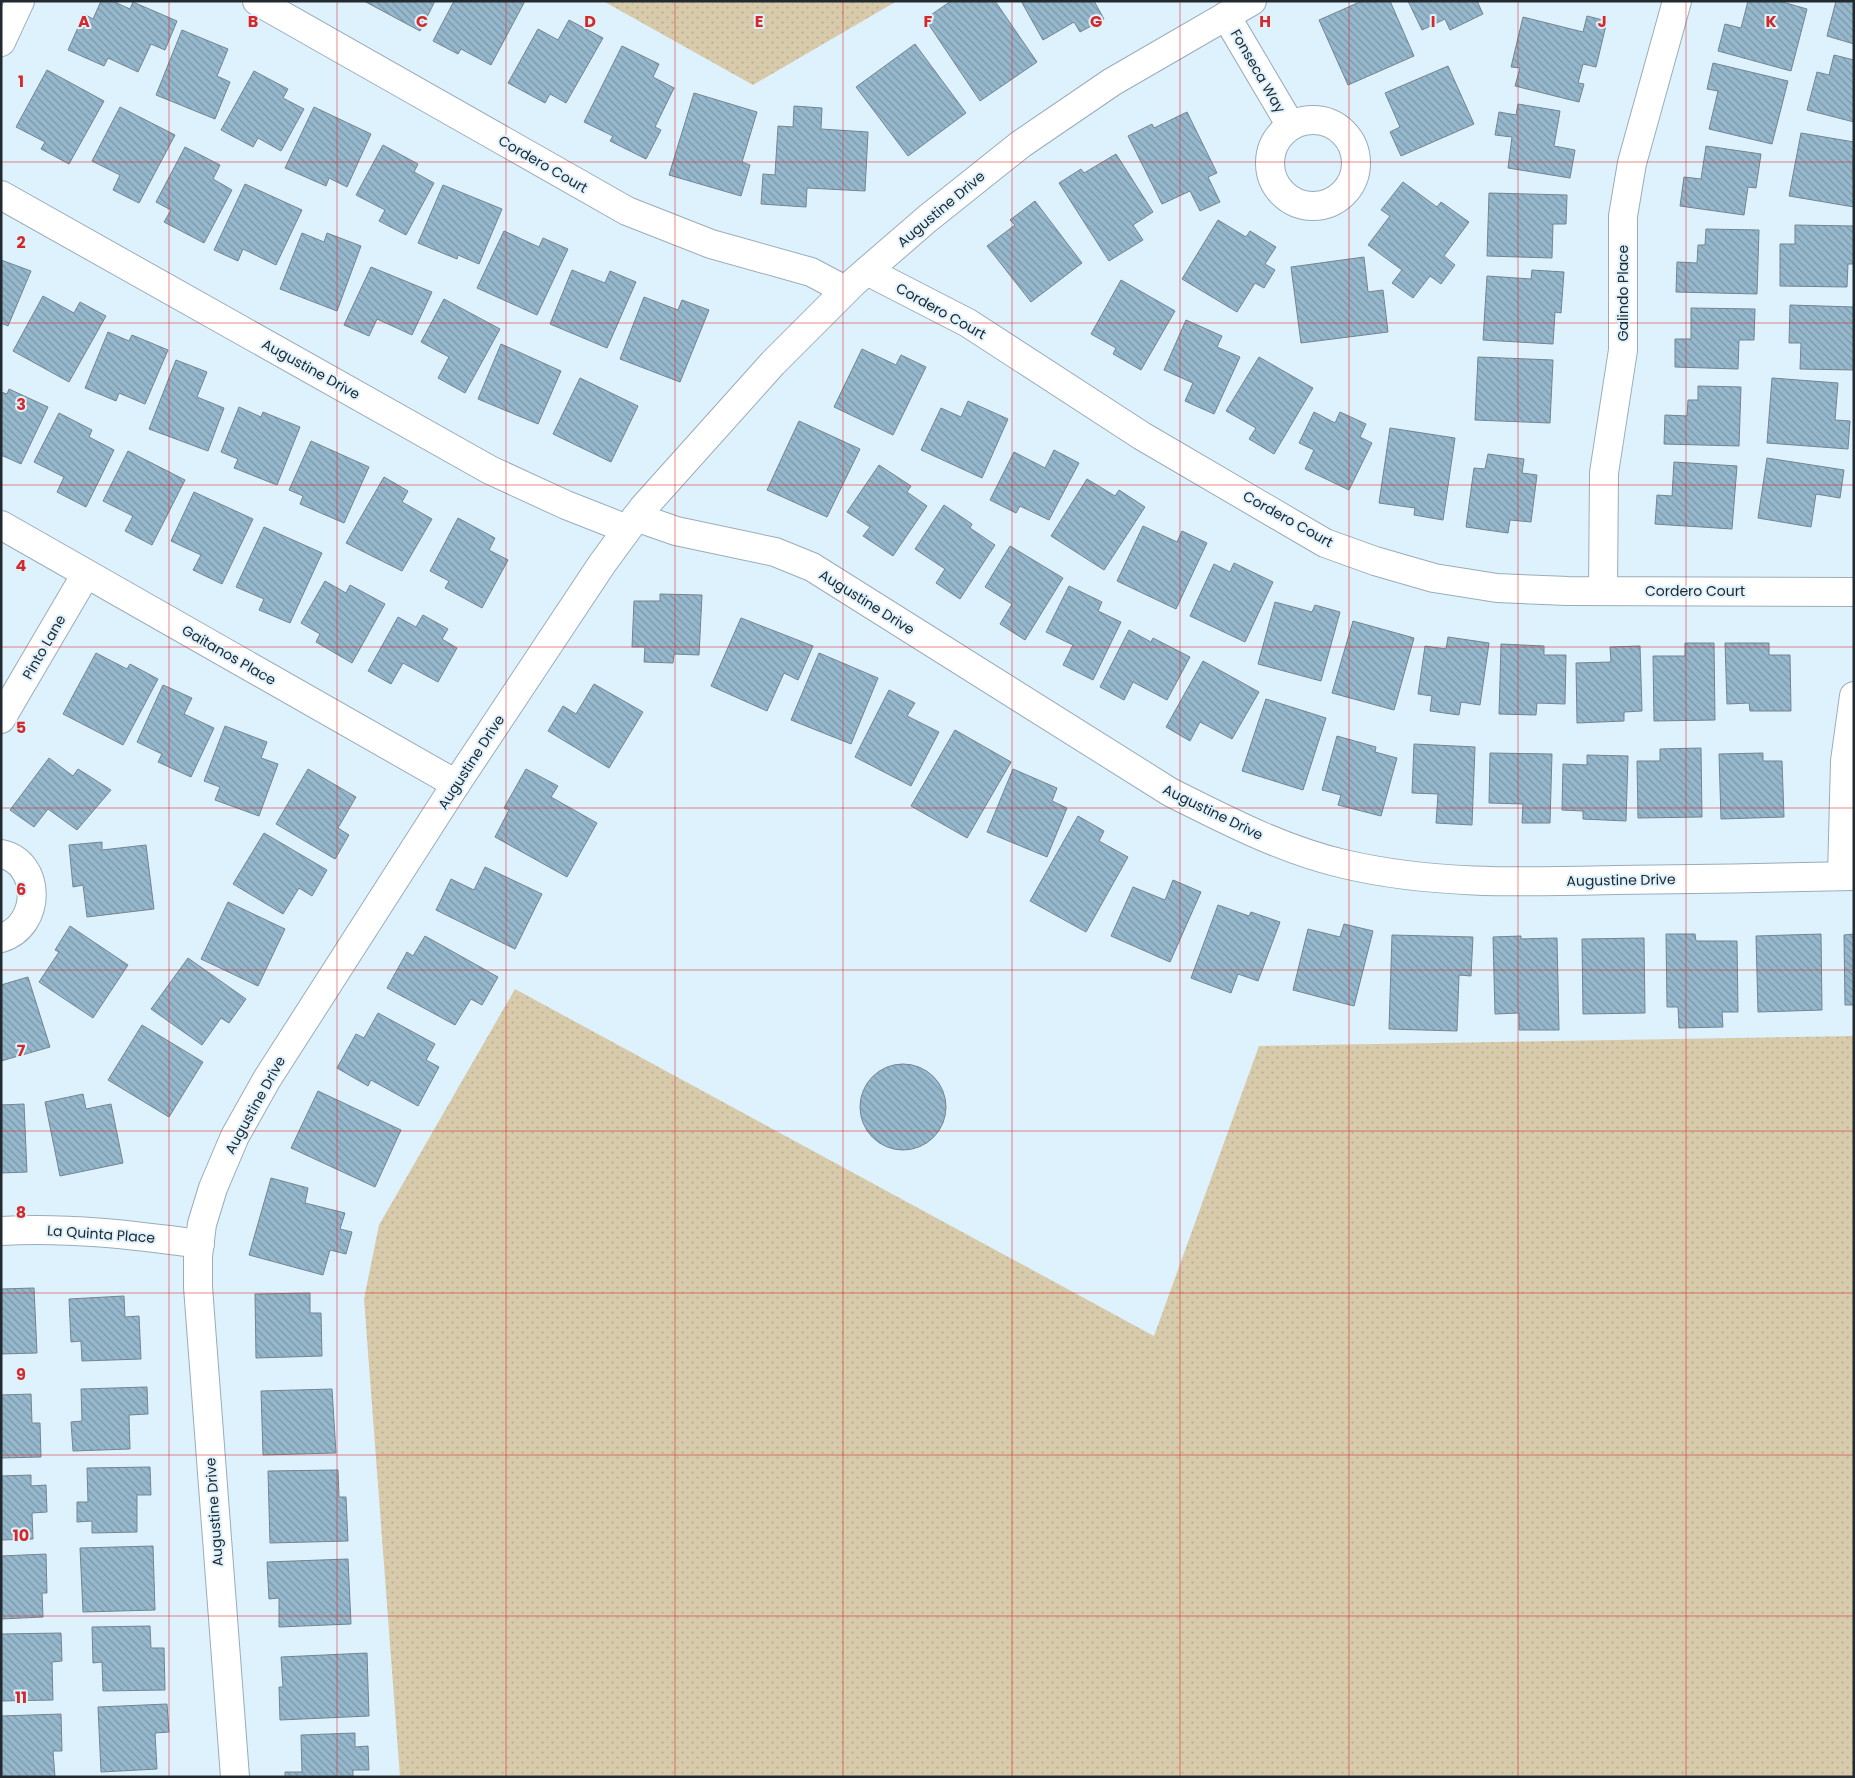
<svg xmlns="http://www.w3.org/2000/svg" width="1855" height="1778" viewBox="0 0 1855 1778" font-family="Poppins,sans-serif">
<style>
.grass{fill:url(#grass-dots)}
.building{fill:url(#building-back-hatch);stroke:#738590}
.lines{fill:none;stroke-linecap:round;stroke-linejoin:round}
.street-casing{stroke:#9aacb8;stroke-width:30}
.street{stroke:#fff;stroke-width:28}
.grid{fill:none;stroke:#d62828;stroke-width:1;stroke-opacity:0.55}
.labels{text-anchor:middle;stroke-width:4;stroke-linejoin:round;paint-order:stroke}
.street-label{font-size:14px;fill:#232a2f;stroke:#def2fe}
.grid-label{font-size:16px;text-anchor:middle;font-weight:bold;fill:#d62828;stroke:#def2fe;stroke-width:4;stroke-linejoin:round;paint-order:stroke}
</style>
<defs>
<pattern id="grass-dots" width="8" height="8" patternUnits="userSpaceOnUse" patternTransform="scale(1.25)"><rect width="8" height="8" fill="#d8cbab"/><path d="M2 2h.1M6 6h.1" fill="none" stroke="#b9ae93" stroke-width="1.8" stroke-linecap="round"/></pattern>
<pattern id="building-back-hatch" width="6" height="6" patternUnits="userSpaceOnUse" patternTransform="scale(1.25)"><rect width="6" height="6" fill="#96b8cd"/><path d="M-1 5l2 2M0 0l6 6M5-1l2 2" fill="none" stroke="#7a96a7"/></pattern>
</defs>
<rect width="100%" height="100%" fill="#def2fe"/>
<g class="grass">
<polygon points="603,1 897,1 753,85"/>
<polygon points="515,989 1154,1336 1259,1046 1854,1036 1854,1777 400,1777 364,1299 379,1225"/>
</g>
<g class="building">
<polygon points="101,1 112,1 130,9 133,2 177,21 165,50 151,44 138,72 108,58 104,66 68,50 84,14 93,19"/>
<polygon points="364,1 435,1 420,31"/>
<polygon points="454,1 525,1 491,65 461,49 458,54 433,41"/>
<polygon points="951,1 995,1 1037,62 980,101 925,19"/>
<polygon points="1021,1 1094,1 1104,19 1080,32 1074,22 1043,40"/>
<polygon points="1362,1 1390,1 1414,56 1348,85 1319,20"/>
<polygon points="1408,1 1477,1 1483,14 1450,30 1445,19 1422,30"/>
<polygon points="1748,1 1779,1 1807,9 1791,71 1718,51 1725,24 1741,28"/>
<polygon points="1836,1 1854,1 1854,44 1827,36"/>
<polygon points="1587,16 1607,21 1596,67 1583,64 1578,83 1584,84 1579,102 1515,86 1520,68 1511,67 1523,17 1583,32"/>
<polygon points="569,20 603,38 566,103 550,94 545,103 508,83 538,29 558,40"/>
<polygon points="182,30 228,49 217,76 230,82 215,119 156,95"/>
<polygon points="915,44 966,113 908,156 856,87"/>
<polygon points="622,46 659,64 653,77 674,88 655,127 661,130 646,159 610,141 613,136 584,122"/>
<polygon points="1834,55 1854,60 1854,122 1807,110 1817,72 1829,75"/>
<polygon points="1713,63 1788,81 1772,144 1709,129 1718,91 1707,89"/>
<polygon points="1448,66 1474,124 1401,156 1390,132 1400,127 1385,93"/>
<polygon points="47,70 104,101 69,164 41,149 45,142 16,127"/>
<polygon points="254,71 288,89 283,98 304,109 281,151 258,138 253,147 221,130"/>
<polygon points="694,93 757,112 742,162 750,165 741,196 669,175"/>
<polygon points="1518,104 1560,111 1554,146 1575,150 1570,178 1508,168 1512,137 1495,135 1499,112 1516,115"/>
<polygon points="794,106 822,108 821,129 868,132 865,191 807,188 806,207 761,204 763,174 775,175 778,126 793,127"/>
<polygon points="120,107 175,135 139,203 113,190 120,175 92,161"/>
<polygon points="314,107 371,134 347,187 329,178 326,186 285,168"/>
<polygon points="1187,112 1217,173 1208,177 1220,202 1200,211 1190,191 1162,204 1128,136 1152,124 1154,128"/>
<polygon points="1801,133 1854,142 1852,178 1854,178 1854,207 1789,196"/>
<polygon points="383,145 418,164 414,172 434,183 406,235 379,221 385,210 356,195"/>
<polygon points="1706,146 1761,154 1756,188 1748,187 1744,215 1680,206 1684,177 1701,179"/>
<polygon points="185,147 220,165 213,179 232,190 204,243 164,222 171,210 156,202"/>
<polygon points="1116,154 1153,212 1133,225 1143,240 1109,261 1059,183 1081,169 1084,173"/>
<polygon points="1403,182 1437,207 1441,202 1469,222 1444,256 1455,265 1441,284 1430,276 1413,298 1392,283 1402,270 1368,245 1390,216 1381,210"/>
<polygon points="245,184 302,210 276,265 243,249 238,261 214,250"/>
<polygon points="443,185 502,209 479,264 458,255 457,259 418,243"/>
<polygon points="1489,193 1567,195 1566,224 1553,224 1552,258 1487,256"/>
<polygon points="1035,201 1082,263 1031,302 987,246 1015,225 1010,220"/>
<polygon points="1218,220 1246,237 1250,231 1276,247 1265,264 1275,270 1264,288 1255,283 1237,312 1182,279"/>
<polygon points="1795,225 1854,226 1854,264 1848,264 1847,287 1780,286 1780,244 1795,244"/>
<polygon points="1706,229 1759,230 1757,294 1676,292 1677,262 1697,263 1698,245 1705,245"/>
<polygon points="504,231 539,247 543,238 568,249 537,315 477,288"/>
<polygon points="302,233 324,242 327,233 361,246 337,311 280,289"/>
<polygon points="1364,257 1368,292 1383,290 1388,332 1301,343 1291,267"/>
<polygon points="1,260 31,271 8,326 1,323"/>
<polygon points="371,267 432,292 412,335 377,319 369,336 344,325"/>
<polygon points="572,270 605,283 610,271 636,282 607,348 550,324"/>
<polygon points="1532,270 1564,272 1561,313 1555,312 1553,344 1483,340 1487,276 1531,279"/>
<polygon points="1121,280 1175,311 1141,370 1113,354 1116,348 1091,334"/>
<polygon points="43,296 74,313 80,302 106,316 69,382 13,351"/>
<polygon points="644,297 678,310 682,300 709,310 680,382 620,359"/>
<polygon points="444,299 500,329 465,393 438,378 449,357 421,342"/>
<polygon points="1790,305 1854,307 1854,370 1800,369 1801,343 1789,343"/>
<polygon points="1691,308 1755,309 1754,340 1739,340 1738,369 1675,367 1675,339 1691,339"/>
<polygon points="1186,320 1222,336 1217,347 1240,357 1214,414 1185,401 1193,383 1164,370"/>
<polygon points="108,332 129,341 132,335 168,350 145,404 119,393 116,401 85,388"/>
<polygon points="501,344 561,371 538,424 478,399"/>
<polygon points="862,349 896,365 901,355 926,367 893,435 834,407"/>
<polygon points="1259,357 1313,388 1274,454 1249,439 1256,428 1226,411"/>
<polygon points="1478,357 1553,360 1550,423 1475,420"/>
<polygon points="176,360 207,372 197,397 224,408 208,451 149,429"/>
<polygon points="580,378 638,406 611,462 553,434"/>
<polygon points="1772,378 1838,383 1835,420 1850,421 1848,449 1767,443"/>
<polygon points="1698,386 1741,387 1739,446 1664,444 1665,415 1687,416 1688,400 1698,400"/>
<polygon points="9,389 48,407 21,464 1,455 1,392 7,394"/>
<polygon points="968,401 1008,419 982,478 921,450 941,408 961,417"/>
<polygon points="239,407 261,417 263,412 300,427 277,485 234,468 238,459 221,452"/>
<polygon points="1314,412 1335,423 1340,412 1366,424 1360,437 1372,443 1349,490 1305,469 1314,450 1299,443"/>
<polygon points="59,413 92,430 89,437 114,450 86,507 57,492 64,477 34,462"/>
<polygon points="799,421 860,449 827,517 767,490"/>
<polygon points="1390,428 1455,438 1443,520 1414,515 1415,508 1379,503"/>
<polygon points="311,441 369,467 344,523 300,504 303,496 289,490"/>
<polygon points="1054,450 1079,463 1049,520 1020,506 1016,513 990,500 1014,452 1045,468"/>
<polygon points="128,451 185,480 152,545 125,531 133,516 103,501"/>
<polygon points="1488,454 1524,459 1522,473 1537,475 1531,522 1510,520 1508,533 1466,527 1474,468 1485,469"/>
<polygon points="1767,458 1844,470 1840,498 1816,494 1811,527 1758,518"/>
<polygon points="1674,462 1737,466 1732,529 1655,524 1657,495 1672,496"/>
<polygon points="879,465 911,486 907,492 927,506 893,556 863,536 870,527 847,512"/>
<polygon points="384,477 408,491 402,502 432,519 402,571 346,543"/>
<polygon points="1087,479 1115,496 1119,490 1145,507 1104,570 1051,536"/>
<polygon points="194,492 253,519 222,584 193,570 201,555 171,541"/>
<polygon points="944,505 972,524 970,528 995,545 960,599 936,583 945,569 915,549"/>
<polygon points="458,518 495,538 489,550 508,560 482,608 445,588 449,581 430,571"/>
<polygon points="1143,526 1177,542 1182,531 1207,543 1176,609 1117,581"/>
<polygon points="264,527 322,553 290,623 259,610 264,599 236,587"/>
<polygon points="1010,546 1063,578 1025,640 1000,624 1012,604 985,587"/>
<polygon points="1234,563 1273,582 1245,642 1190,616 1214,564 1230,572"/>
<polygon points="325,581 346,593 350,585 385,604 352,663 316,642 320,634 301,623"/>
<polygon points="1069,586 1102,602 1098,611 1121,622 1093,680 1063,665 1073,645 1046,632"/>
<polygon points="660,594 702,595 699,655 674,654 673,663 644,662 645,647 632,647 634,601 660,601"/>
<polygon points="1275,602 1312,612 1315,605 1340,612 1321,681 1258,664"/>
<polygon points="423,615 448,629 442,639 457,648 438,682 403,663 391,684 368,671 398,617 416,627"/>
<polygon points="741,618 813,646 798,680 784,673 767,711 711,686"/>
<polygon points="1353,621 1414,638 1394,710 1332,693"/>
<polygon points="1129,630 1151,642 1153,638 1190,657 1167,700 1133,682 1124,700 1100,687"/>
<polygon points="1448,637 1489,643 1480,705 1461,702 1459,715 1430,711 1432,696 1418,694 1425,646 1446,649"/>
<polygon points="1685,643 1714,643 1715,720 1654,721 1653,656 1685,656"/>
<polygon points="1725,643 1769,643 1769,655 1790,655 1791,711 1750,711 1749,703 1727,704"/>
<polygon points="1501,644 1544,646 1544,655 1566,655 1565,704 1537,703 1536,715 1499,714"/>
<polygon points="1640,646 1642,711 1624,712 1624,721 1577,723 1576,663 1611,662 1610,647"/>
<polygon points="96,653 127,669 130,664 158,679 123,745 63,714"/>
<polygon points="819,653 878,678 851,744 791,720"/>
<polygon points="1203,661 1259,692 1232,739 1200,722 1190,741 1166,727"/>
<polygon points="594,684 643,712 609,768 548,731 563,706 576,714"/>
<polygon points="163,685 192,698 184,714 214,728 191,777 158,762 162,754 137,742"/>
<polygon points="889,690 915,703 907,716 939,732 911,786 855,757"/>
<polygon points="1266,699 1326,718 1303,790 1242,771"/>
<polygon points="225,726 267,742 261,758 278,764 259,816 215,800 220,787 204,781"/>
<polygon points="955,730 1011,762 967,838 911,806"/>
<polygon points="1337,736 1376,747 1375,752 1397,758 1381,816 1338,805 1341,795 1322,790"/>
<polygon points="1414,744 1475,747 1472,825 1436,823 1438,794 1412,793"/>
<polygon points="1701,748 1702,817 1638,818 1637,761 1660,761 1660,749"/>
<polygon points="1490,753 1552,754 1550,823 1522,823 1523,804 1489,803"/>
<polygon points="1763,753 1763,761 1782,761 1784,817 1721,819 1719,754"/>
<polygon points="1587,755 1628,756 1626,821 1583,819 1583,811 1562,810 1563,764 1587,765"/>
<polygon points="49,758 73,776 78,769 111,790 77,830 48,809 34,827 10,810"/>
<polygon points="308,769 356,797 338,828 349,835 335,859 276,824"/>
<polygon points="526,769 558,786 551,797 597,823 567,877 495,837 509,810 504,808"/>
<polygon points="1013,769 1057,788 1052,801 1067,808 1047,857 987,832"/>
<polygon points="1078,816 1104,831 1099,841 1128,857 1086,932 1030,901"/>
<polygon points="264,833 327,870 312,896 299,888 283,914 233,884"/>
<polygon points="102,842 102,850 146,845 154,909 87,917 83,885 73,887 69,845"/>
<polygon points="485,867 542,894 515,949 436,910 451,879 474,890"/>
<polygon points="1173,880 1201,892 1170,962 1111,936 1133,887 1165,900"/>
<polygon points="228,902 285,929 258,986 201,959"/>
<polygon points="1218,905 1249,916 1251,912 1280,922 1258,981 1238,974 1231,993 1191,978"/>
<polygon points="1344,924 1373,931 1354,1006 1293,990 1308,929 1340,937"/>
<polygon points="70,926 128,965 93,1018 39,982 59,952 55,950"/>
<polygon points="1666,934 1695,934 1696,941 1737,941 1738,1012 1722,1012 1723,1027 1679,1028 1678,1007 1667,1007"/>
<polygon points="1821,934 1822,1010 1758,1012 1756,936"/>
<polygon points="1854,934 1854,1005 1845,1005 1844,935"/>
<polygon points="1392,935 1473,937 1471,976 1459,975 1457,1031 1389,1029"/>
<polygon points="425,936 498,977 482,1005 471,999 455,1025 387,988 407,952 413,956"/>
<polygon points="1521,936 1521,939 1557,938 1559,1030 1519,1030 1519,1013 1495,1014 1493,937"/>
<polygon points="1644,938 1645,1013 1583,1014 1582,939"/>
<polygon points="188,958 246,999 229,1023 221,1018 202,1045 151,1009"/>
<polygon points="28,977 50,1047 1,1061 1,985"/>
<polygon points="378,1013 435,1044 426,1060 439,1067 418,1106 371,1080 368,1086 337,1068 356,1034 364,1038"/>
<polygon points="142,1025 203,1062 169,1117 108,1080"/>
<circle cx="903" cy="1107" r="43"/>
<polygon points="318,1091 401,1130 375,1187 291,1148"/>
<polygon points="83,1094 86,1109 111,1104 123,1163 60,1176 45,1102"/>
<polygon points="24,1104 27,1172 1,1173 1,1105"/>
<polygon points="271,1178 308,1188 305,1203 345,1213 340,1229 352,1232 346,1254 330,1250 323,1275 249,1255"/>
<polygon points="34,1288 37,1353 1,1354 1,1289"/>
<polygon points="310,1293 310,1313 321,1313 322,1356 256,1358 255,1294"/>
<polygon points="124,1296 125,1317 139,1316 141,1359 82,1361 81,1341 71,1342 69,1299"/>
<polygon points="147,1387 148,1414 129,1415 130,1449 73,1451 71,1422 82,1421 81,1389"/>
<polygon points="332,1389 336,1453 263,1455 261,1391"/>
<polygon points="31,1394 32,1423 40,1423 41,1457 1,1458 1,1395"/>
<polygon points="150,1467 151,1495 137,1495 137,1532 92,1533 92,1521 77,1522 77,1502 88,1502 87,1468"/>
<polygon points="338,1470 339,1497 346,1497 348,1541 270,1543 268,1471"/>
<polygon points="31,1475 31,1486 46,1485 47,1512 32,1513 33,1539 1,1540 1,1476"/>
<polygon points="153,1546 155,1610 83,1612 80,1548"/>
<polygon points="46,1554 47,1593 42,1593 43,1617 1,1619 1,1556"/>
<polygon points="348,1559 351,1624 279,1627 279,1598 269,1599 267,1562"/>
<polygon points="150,1626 151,1648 164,1648 165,1690 103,1691 102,1662 93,1663 92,1627"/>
<polygon points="61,1633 62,1661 52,1662 53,1700 1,1701 1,1634"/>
<polygon points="367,1653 369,1716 280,1720 279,1687 283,1687 281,1657"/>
<polygon points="167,1704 169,1732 155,1733 157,1769 101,1772 98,1707"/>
<polygon points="61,1714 62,1751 53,1751 55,1777 1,1777 1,1716"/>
<polygon points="355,1733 355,1747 368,1746 369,1770 353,1770 353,1777 285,1777 285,1772 302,1772 301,1735"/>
</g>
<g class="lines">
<defs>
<g id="street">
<polyline points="257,1 627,211 711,244 811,272 845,290"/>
<polyline points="1226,16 1291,126"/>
<polyline points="1,42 20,1"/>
<circle cx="1313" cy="163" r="43"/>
<polyline points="1,195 490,470 566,505 627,529"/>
<polyline points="867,271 968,323 1142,436 1325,543 1375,561 1434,578 1497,588 1568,591 1854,592"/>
<path d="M636 517 676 531 775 552 812 567 1170 792C1226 820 1283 850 1344 864 1433 885 1524 882 1615 880 1695 879 1774 878 1854 876"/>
<polyline points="1,525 456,784"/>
<polyline points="1603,591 1604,473 1623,350 1623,216 1632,163 1677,1"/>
<polyline points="1,719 86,574"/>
<path d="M1 854C42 862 42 926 1 938"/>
<polyline points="1842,876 1845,761 1854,696"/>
<path d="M1 1231C67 1227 134 1235 200 1244"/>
<polyline points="235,1777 198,1287 198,1256 202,1224 213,1188 235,1136 267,1079 456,784 602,564 643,508 773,363 853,283 927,219 1021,144 1112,82 1252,1"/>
</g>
</defs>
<use href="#street" class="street-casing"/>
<use href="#street" class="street"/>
</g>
<path class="grid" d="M169 1V1777M337 1V1777M506 1V1777M675 1V1777M843 1V1777M1012 1V1777M1180 1V1777M1349 1V1777M1518 1V1777M1686 1V1777M1 162H1854M1 323H1854M1 485H1854M1 647H1854M1 808H1854M1 970H1854M1 1131H1854M1 1293H1854M1 1455H1854M1 1616H1854"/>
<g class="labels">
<g class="street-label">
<text transform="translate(1258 71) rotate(60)" y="5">Fonseca Way</text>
<text transform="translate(543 164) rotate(30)" y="5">Cordero Court</text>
<text transform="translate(941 209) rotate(-40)" y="5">Augustine Drive</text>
<text transform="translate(1623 293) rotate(-90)" y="5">Galindo Place</text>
<text transform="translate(941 311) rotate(29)" y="5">Cordero Court</text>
<text transform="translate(311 369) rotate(29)" y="5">Augustine Drive</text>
<text transform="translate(1288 519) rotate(29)" y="5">Cordero Court</text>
<text x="1695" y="596">Cordero Court</text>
<text transform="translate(867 602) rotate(32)" y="5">Augustine Drive</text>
<text transform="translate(44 647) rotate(-60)" y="5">Pinto Lane</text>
<text transform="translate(229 655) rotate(30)" y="5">Gaitanos Place</text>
<text transform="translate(471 762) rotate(-57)" y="5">Augustine Drive</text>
<text transform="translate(1213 812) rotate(26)" y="5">Augustine Drive</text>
<text transform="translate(1621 880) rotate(-1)" y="5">Augustine Drive</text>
<text transform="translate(255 1105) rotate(-61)" y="5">Augustine Drive</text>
<text transform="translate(101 1234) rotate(4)" y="5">La Quinta Place</text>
<text transform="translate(214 1512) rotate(-94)" y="5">Augustine Drive</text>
</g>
</g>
<g class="grid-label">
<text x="84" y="27">A</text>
<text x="253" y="27">B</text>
<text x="422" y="27">C</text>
<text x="590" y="27">D</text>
<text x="759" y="27">E</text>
<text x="928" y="27">F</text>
<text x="1096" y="27">G</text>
<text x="1265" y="27">H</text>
<text x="1433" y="27">I</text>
<text x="1602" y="27">J</text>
<text x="1771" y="27">K</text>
<text x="21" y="87">1</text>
<text x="21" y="248">2</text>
<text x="21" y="410">3</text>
<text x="21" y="571">4</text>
<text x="21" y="733">5</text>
<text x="21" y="895">6</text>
<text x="21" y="1056">7</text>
<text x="21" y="1218">8</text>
<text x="21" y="1380">9</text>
<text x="21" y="1541">10</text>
<text x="21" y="1703">11</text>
</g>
<rect width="1855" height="1778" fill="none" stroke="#232a2f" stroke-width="5"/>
</svg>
